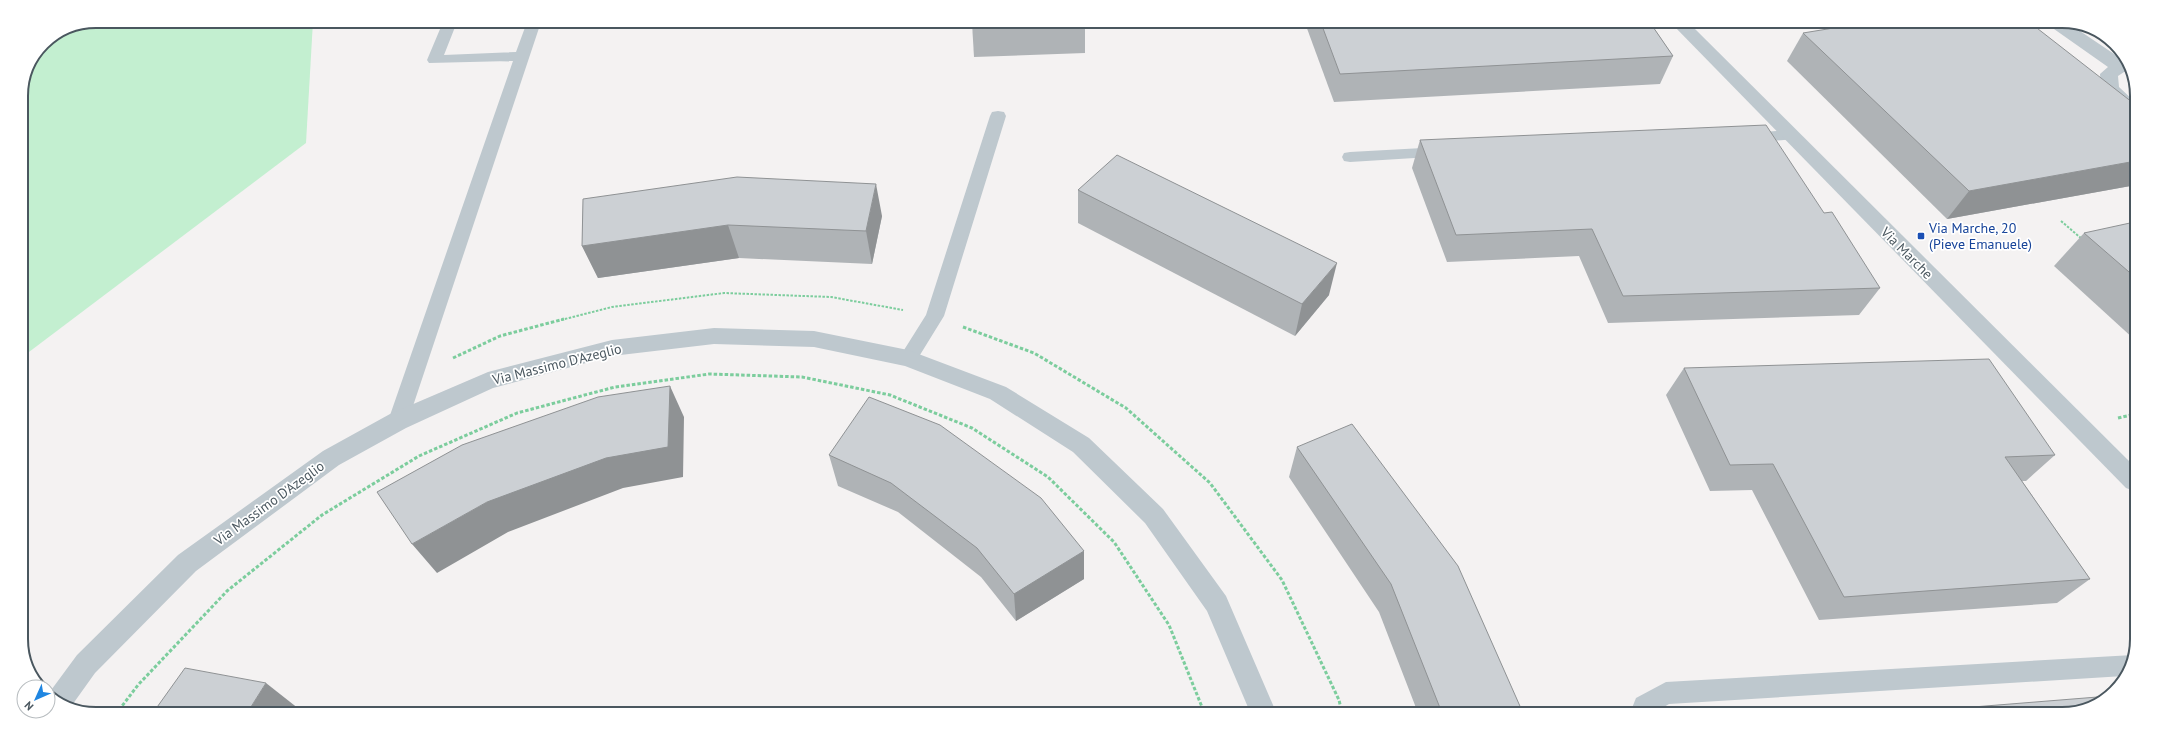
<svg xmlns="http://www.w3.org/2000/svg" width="2158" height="735" viewBox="0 0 2158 735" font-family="'PT Sans',sans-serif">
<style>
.green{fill:#c3efd0}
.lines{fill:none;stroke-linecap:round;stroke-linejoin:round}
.path-far1{stroke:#7ccd9d;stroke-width:2;stroke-dasharray:2.5 1.5;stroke-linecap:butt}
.path{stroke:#7ccd9d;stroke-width:3;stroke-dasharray:3.5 2;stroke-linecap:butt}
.service{fill:#bec8ce;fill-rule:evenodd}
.minor{fill:#bec8ce;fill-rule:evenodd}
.wall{fill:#afb3b6}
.shaded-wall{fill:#8f9294}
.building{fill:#ccd0d4;stroke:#8f9294}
.transit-dot{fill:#1a4fb4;stroke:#fff;stroke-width:1.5}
.labels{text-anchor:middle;stroke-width:3.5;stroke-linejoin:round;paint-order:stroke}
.transit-label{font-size:14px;fill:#164399;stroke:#fff;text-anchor:start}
.street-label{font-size:14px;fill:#4a575f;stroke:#fff}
.rim{fill:none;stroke:#4a575f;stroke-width:2}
</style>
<rect width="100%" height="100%" fill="#f4f2f2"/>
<polygon class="green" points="96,21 313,21 306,143 21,358 21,91 43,43 67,27"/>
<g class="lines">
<g class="path-far1">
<polyline points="2061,221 2082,239"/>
<polyline points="561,320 612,307 724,293 831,297 903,310"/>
</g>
<g class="path">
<polyline points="963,327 1034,353 1126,408 1210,483 1282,580 1339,700 1342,713"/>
<polyline points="453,358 500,336 564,319"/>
<polyline points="2118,418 2135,414"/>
<polyline points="119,710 138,685 227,591 322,515 419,456 517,413 615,387 709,374 802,377 890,395 972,428 1048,477 1114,542 1169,625 1204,712"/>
</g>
<g class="service">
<polygon points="443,22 457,22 444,55 516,52 527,22 541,22 408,421 405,427 398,429 391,427 388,421 513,61 429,63 427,60"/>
<polygon points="998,111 1004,112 1006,116 944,316 915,363 908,365 901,363 899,358 926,315 990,116 992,112"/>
<polygon points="1790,130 1796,131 1798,135 1796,139 1748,143 1742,142 1740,138 1742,134 1748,133"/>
<polygon points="1441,147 1447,148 1449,152 1447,156 1350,162 1344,161 1342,157 1344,153 1350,152"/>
<polygon points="2133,655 2133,663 2124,676 1669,704 1654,713 1630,713 1636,698 1666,682"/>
</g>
<g class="minor">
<polygon points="1672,24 1690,24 2134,466 2134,491 2126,488"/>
<polygon points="2052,25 2071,25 2126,62 2130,72 2124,72 2118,76 2119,87 2137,104 2137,120 2131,118 2101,89 2100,74 2108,67 2054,29"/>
<polygon points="714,328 814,331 908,350 1006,387 1089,438 1163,509 1226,596 1276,712 1250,712 1207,611 1145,523 1073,452 990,399 905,366 814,347 714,344 612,356 493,388 406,428 339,465 196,571 95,673 70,708 49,693 77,655 178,555 323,451 390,414 488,372 612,340"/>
</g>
</g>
<g class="wall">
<polygon points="972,23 1085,23 1085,53 974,57"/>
<polygon points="1305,23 1651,24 1673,56 1660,84 1334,102"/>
<polygon points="1803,33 2137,106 2136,185 1947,219 1787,61"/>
<polygon points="1420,140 1824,213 1880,288 1859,315 1608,323 1579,256 1447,262 1412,168"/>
<polygon points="1078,190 1329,295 1295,336 1078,223"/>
<polygon points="583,199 882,216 872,264 739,258 598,278 582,246"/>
<polygon points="2136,228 2135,340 2054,266 2084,233"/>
<polygon points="1684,368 2055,455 2026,481 2022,481 2090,579 2057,603 1819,620 1752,490 1710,491 1666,395"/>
<polygon points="1297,447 1523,713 1418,713 1379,612 1289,477"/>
<polygon points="829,455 1084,551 1084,579 1016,621 981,577 898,512 838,486"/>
</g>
<g class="shaded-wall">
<polygon points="2136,161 2136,185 1947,219 1969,191"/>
<polygon points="876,184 882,216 872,264 866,231"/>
<polygon points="728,225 739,258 598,278 582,246"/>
<polygon points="1337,263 1329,295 1295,336 1302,304"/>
<polygon points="670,386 684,417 683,477 623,488 508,532 437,573 412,544 487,502"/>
<polygon points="1084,551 1084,579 1016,621 1014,594"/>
<polygon points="266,683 299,709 298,711 249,710"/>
</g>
<g class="building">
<polygon points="972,23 1014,23 972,24"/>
<polygon points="1321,23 1651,24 1673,56 1340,74"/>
<polygon points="1858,24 2033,25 2137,106 2136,161 1969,191 1803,33"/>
<polygon points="1766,125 1824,213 1832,212 1880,288 1623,296 1592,229 1456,235 1420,140"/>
<polygon points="1117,155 1337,263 1302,304 1078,190"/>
<polygon points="737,177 876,184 866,231 728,225 582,246 583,199"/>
<polygon points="2130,223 2136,228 2136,278 2084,233"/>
<polygon points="1989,359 2055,455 2005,457 2090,579 1844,597 1773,464 1730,465 1684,368"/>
<polygon points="670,386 668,447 606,458 487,502 412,544 377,492 462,445 598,397"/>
<polygon points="869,397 940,425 1041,498 1084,551 1014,594 977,548 891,483 829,455"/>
<polygon points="1352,424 1458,566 1523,713 1442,713 1391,584 1297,447"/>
<polygon points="185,668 266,683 249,710 155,710"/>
<polygon points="2110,696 2108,699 2062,714 1886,714"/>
</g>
<rect class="transit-dot" x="1917" y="232" width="8" height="8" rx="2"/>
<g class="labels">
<g class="transit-label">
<text x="1929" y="233">Via Marche, 20<tspan x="1929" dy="16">(Pieve Emanuele)</tspan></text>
</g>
<g class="street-label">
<text transform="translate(1907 253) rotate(45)" y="5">Via Marche</text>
<text transform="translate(557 364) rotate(-14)" y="5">Via Massimo D'Azeglio</text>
<text transform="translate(269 503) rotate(-36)" y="5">Via Massimo D'Azeglio</text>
</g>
</g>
<path d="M0 0H2158V735H0ZM96 28H2062A68 68 0 0 1 2130 96V639A68 68 0 0 1 2062 707H96A68 68 0 0 1 28 639V96A68 68 0 0 1 96 28Z" fill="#fff" fill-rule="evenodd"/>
<path class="rim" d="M96 28H2062A68 68 0 0 1 2130 96V639A68 68 0 0 1 2062 707H96A68 68 0 0 1 28 639V96A68 68 0 0 1 96 28Z"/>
<g transform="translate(36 699) rotate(225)"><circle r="19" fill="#ffffff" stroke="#b7bcbf"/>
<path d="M0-3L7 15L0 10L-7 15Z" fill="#1f86e1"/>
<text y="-6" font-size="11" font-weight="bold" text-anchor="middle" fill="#4a575f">N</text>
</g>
</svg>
